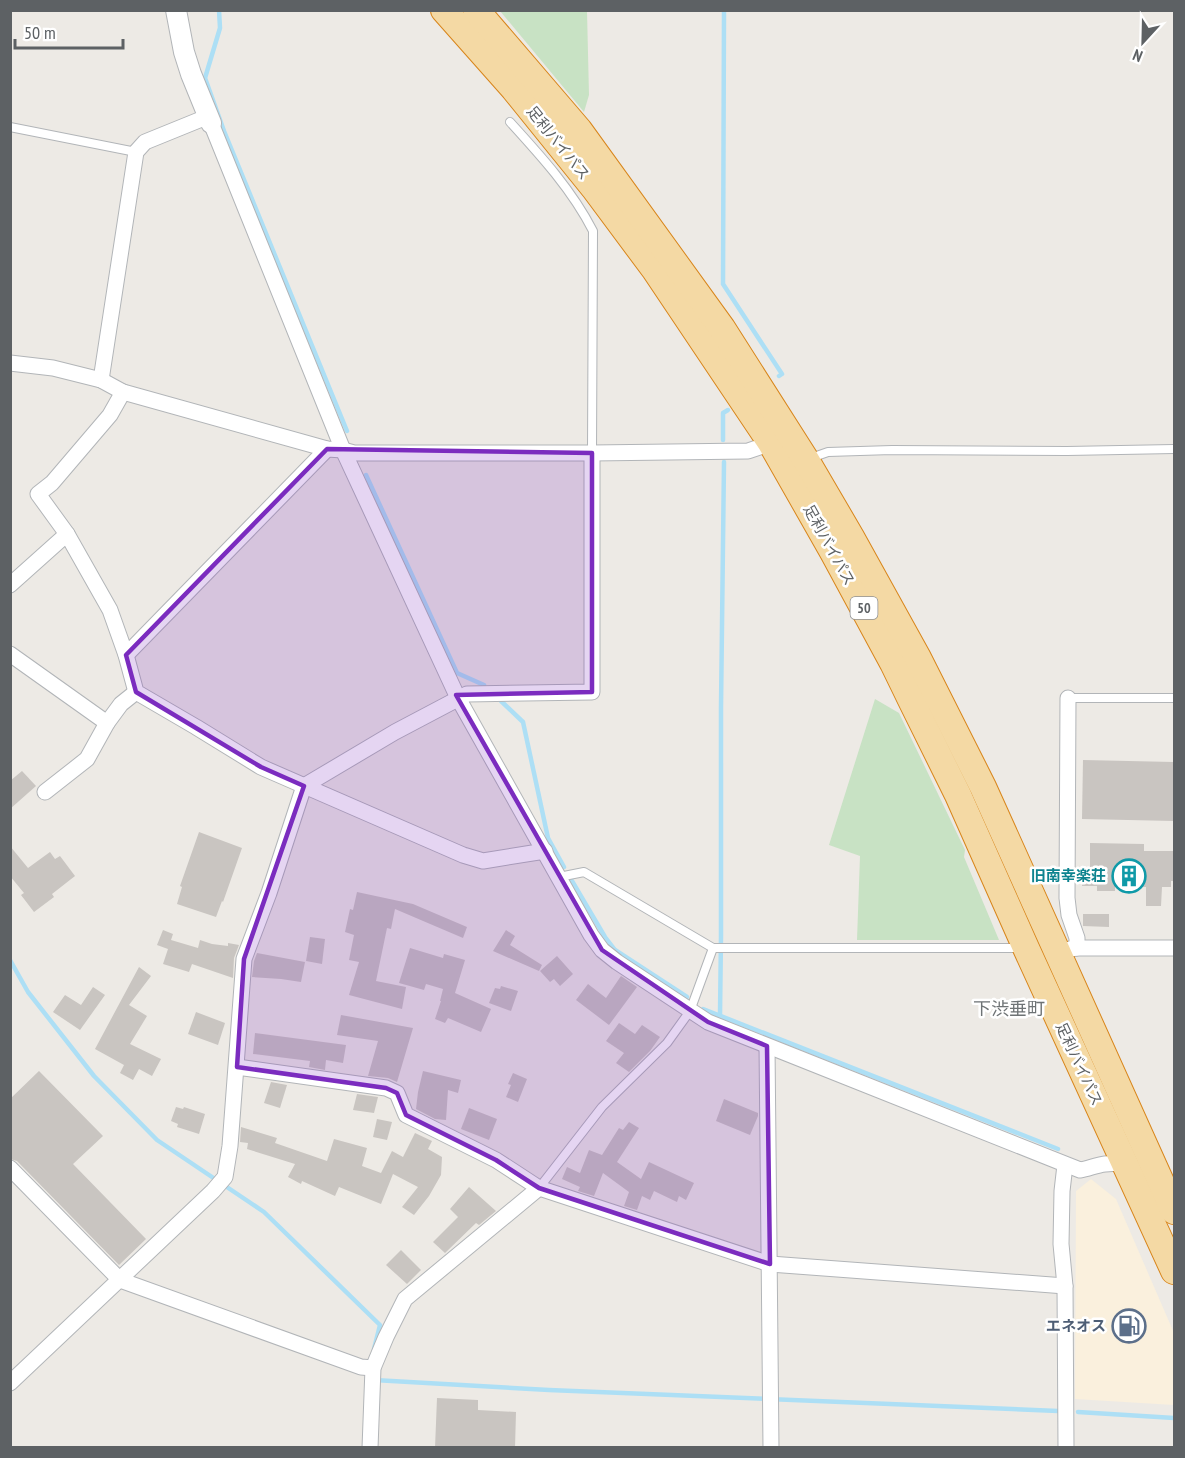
<svg xmlns="http://www.w3.org/2000/svg" width="1185" height="1458" viewBox="0 0 1185 1458" font-family="'PT Sans Narrow','Noto Sans JP',sans-serif">
<style>
.commercial{fill:#faf0dd}
.green{fill:#c8e2c4}
.lines{fill:none;stroke-linecap:round;stroke-linejoin:round}
.stream{stroke:#addff5;stroke-width:4.5}
.building{fill:#c9c5c1}
.service-casing{stroke:#b2b5b8;stroke-width:10}
.minor-casing{stroke:#b2b5b8;stroke-width:17}
.tertiary-casing{stroke:#b2b5b8;stroke-width:22}
.trunk-casing{stroke:#d8851a;stroke-width:28}
.service{stroke:#fff;stroke-width:8}
.minor{stroke:#fff;stroke-width:15}
.tertiary{stroke:#fff;stroke-width:20}
.trunk{stroke:#f4d9a4;stroke-width:26}
.marked{fill:#7b2cbf;fill-opacity:0.2;stroke:#7b2cbf;stroke-width:4.5;stroke-linejoin:round}
.labels{text-anchor:middle;stroke-width:5;stroke-linejoin:round;paint-order:stroke}
.shield{fill:#fff;stroke:#8e9092;stroke-width:1.5}
.shield-label{font-size:14px;font-weight:bold;fill:#5d6164}
.street-label{font-size:15px;fill:#5d6164;stroke:#fff}
.culture-label{font-size:15px;font-weight:bold;fill:#0d838f;stroke:#fff;text-anchor:end}
.service-label{font-size:15px;font-weight:bold;fill:#4e5e75;stroke:#fff;text-anchor:end}
.quarter-label{font-size:18px;fill:#6e7375;stroke:#fff}
</style>
<rect width="100%" height="100%" fill="#edeae5"/>
<polygon class="commercial" points="1091,1179 1116,1199 1174,1333 1174,1405 1075,1399 1076,1191"/>
<g class="green">
<polygon points="500,11 587,11 589,95 584,112"/>
<polygon points="875,699 899,713 965,850 964,857 999,940 857,940 860,856 829,845"/>
</g>
<g class="lines">
<g class="stream">
<polyline points="219,10 220,28 205,78 224,131 347,431"/>
<polyline points="724,10 723,284 782,374 779,376"/>
<polyline points="723,440 723,413 728,410"/>
<polyline points="366,475 457,673 484,685"/>
<polyline points="501,701 523,722 548,838 564,867"/>
<polyline points="572,881 605,937 615,950 687,997"/>
<polyline points="10,960 28,992 94,1076 157,1140 264,1212 380,1325 374,1349"/>
<polyline points="703,1009 1058,1149"/>
<polyline points="720,1015 721,936 721,707 724,462"/>
<polyline points="374,1380 549,1390 1058,1411"/>
<polyline points="1078,1412 1174,1418"/>
</g>
</g>
<g class="building">
<polygon points="1083,760 1174,762 1174,821 1082,819"/>
<polygon points="22,771 36,786 10,809 10,781"/>
<polygon points="199,832 242,848 223,902 222,901 216,917 177,904 182,887 180,886"/>
<polygon points="1090,843 1144,844 1144,851 1174,851 1174,881 1171,881 1171,887 1162,887 1161,906 1146,906 1146,887 1115,886 1115,891 1097,891 1097,886 1082,886 1083,871 1090,871"/>
<polygon points="10,846 28,868 50,852 55,859 60,856 75,876 52,894 54,897 34,912 21,895 24,893 10,876"/>
<polygon points="357,892 413,904 467,927 463,938 395,909 391,929 387,928 376,981 406,987 402,1009 349,995 359,962 349,960 354,935 345,932 350,909 353,910"/>
<polygon points="1083,914 1109,914 1109,927 1083,926"/>
<polygon points="163,930 173,934 171,940 198,948 200,940 212,944 228,946 228,943 239,945 234,958 233,978 192,964 189,972 163,964 168,949 157,945"/>
<polygon points="506,930 515,936 510,945 542,965 539,971 493,951"/>
<polygon points="310,937 325,939 322,964 306,961"/>
<polygon points="410,948 443,958 444,954 465,960 455,993 491,1009 481,1032 448,1018 445,1023 435,1019 441,1001 440,1001 443,989 426,984 424,990 399,983"/>
<polygon points="257,953 305,962 301,982 281,979 252,977 254,961"/>
<polygon points="557,956 573,974 560,986 554,979 550,982 540,971"/>
<polygon points="139,967 151,976 129,1005 147,1016 130,1044 161,1059 152,1076 139,1069 133,1080 120,1073 124,1065 95,1049"/>
<polygon points="621,976 637,987 609,1025 576,1000 588,984 606,998"/>
<polygon points="501,986 518,991 511,1011 489,1003 495,988 500,989"/>
<polygon points="93,987 105,995 80,1030 53,1012 65,995 81,1005"/>
<polygon points="196,1012 225,1023 218,1045 188,1034"/>
<polygon points="341,1015 413,1028 397,1082 388,1078 368,1076 378,1041 337,1035"/>
<polygon points="619,1023 635,1034 642,1025 660,1037 650,1051 629,1072 616,1063 624,1053 606,1041"/>
<polygon points="255,1033 346,1045 343,1063 326,1060 325,1070 309,1067 310,1061 253,1054"/>
<polygon points="39,1071 103,1136 73,1164 146,1239 119,1265 17,1161 10,1159 10,1099"/>
<polygon points="423,1071 461,1080 458,1093 448,1090 446,1120 435,1119 416,1109 418,1092"/>
<polygon points="513,1073 527,1079 518,1102 506,1097 511,1085 508,1084"/>
<polygon points="271,1082 287,1085 280,1108 264,1103"/>
<polygon points="357,1094 378,1097 374,1113 353,1110"/>
<polygon points="724,1099 758,1113 758,1116 750,1135 716,1121"/>
<polygon points="176,1107 183,1109 184,1107 205,1114 199,1134 177,1127 178,1124 171,1121"/>
<polygon points="469,1108 497,1119 489,1140 461,1129"/>
<polygon points="377,1119 392,1122 387,1140 373,1137"/>
<polygon points="629,1122 639,1128 617,1162 641,1179 649,1162 694,1183 686,1200 679,1196 677,1202 654,1191 650,1200 642,1196 637,1210 624,1206 629,1192 603,1173 594,1196 578,1191 580,1187 562,1179 567,1167 580,1173 589,1150 602,1155 619,1128 623,1130"/>
<polygon points="241,1127 277,1138 275,1143 327,1161 334,1139 367,1148 362,1166 381,1173 392,1151 403,1157 415,1133 432,1141 428,1149 442,1157 441,1175 429,1196 414,1215 402,1207 418,1187 393,1174 381,1204 339,1187 335,1196 302,1181 301,1184 288,1177 295,1164 247,1149 248,1143 240,1142"/>
<polygon points="469,1187 496,1211 479,1225 476,1223 445,1253 433,1242 458,1217 450,1209"/>
<polygon points="401,1250 421,1270 407,1284 386,1265"/>
<polygon points="437,1398 478,1400 478,1410 516,1412 515,1448 435,1448"/>
</g>
<g class="lines">
<defs>
<g id="service">
<path d="M510 122C541 156 572 190 593 231L592 453"/>
<polyline points="10,127 136,152"/>
<polyline points="808,459 828,452 892,450 1067,451 1174,449"/>
<polyline points="1068,698 1174,698"/>
<polyline points="559,877 584,872 713,948 1022,948"/>
<polyline points="539,1188 602,1107 667,1043 690,1011 713,948"/>
</g>
<g id="minor">
<path d="M211 123 343 450 458 698 591 935 602 950 617 962 708 1022 1080 1170C1088 1169 1096 1165 1105 1164 1113 1163 1124 1164 1131 1167"/>
<polyline points="10,363 53,368 101,380 123,392 327,449 343,450 354,453 592,453 748,451 771,443"/>
<polyline points="101,380 136,152 145,142 209,116"/>
<polyline points="123,392 110,415 52,483 38,494 67,534 110,610 126,655 136,692 196,727 261,767 463,855 483,861 545,851"/>
<polyline points="10,585 67,534"/>
<polyline points="10,654 107,723 121,704 136,692"/>
<polyline points="126,655 327,449"/>
<polyline points="1068,698 1067,898 1069,915 1077,938 1077,948"/>
<polyline points="45,792 87,759 107,723"/>
<polyline points="1070,949 1077,948 1174,948"/>
<polyline points="767,1046 771,1448"/>
<polyline points="237,1067 386,1088 397,1093 406,1115 496,1160 539,1188 770,1264 1065,1286"/>
<polyline points="1065,1165 1062,1191 1061,1244 1065,1286 1066,1448"/>
<polyline points="10,1168 120,1280 361,1367 373,1368"/>
<polyline points="10,1383 213,1191 225,1177 230,1146 244,959 269,893 304,786 395,732 467,694 592,692 592,453"/>
<polyline points="370,1448 373,1368 386,1337 405,1299 539,1188"/>
</g>
<polyline id="tertiary" points="176,10 184,52 191,74 211,123"/>
<g id="trunk">
<polyline points="444,10 514,89 594,188 655,270 771,443 833,552 893,663 911,700 958,795 1026,948 1174,1271"/>
<polyline points="476,10 579,130 722,328 806,460 851,537 918,658 983,787 1174,1211"/>
</g>
</defs>
<use href="#service" class="service-casing"/>
<use href="#minor" class="minor-casing"/>
<use href="#tertiary" class="tertiary-casing"/>
<use href="#trunk" class="trunk-casing"/>
<use href="#service" class="service"/>
<use href="#minor" class="minor"/>
<use href="#tertiary" class="tertiary"/>
<use href="#trunk" class="trunk"/>
</g>
<path class="marked" d="M327 449 592 453V692L456 695 602 950 708 1022 767 1046 770 1264 539 1188 496 1160 406 1115 397 1093 386 1088 237 1067 244 959 304 786 261 767 136 692 126 655Z"/>
<defs>
<symbol id="building-ring" viewBox="-11 -11 22 22"><circle r="9.5" fill="#fff" stroke="#0f9aa8" stroke-width="1.5"/><path d="M-4-6H4V6H1V3H-1V6H-4ZM-2.5-4.3h1.7v1.8h-1.7ZM.8-4.3h1.7v1.8H.8ZM-2.5-1h1.7V.8h-1.7ZM.8-1h1.7V.8H.8Z" fill="#0f9aa8"/></symbol>
<symbol id="fuel-ring" viewBox="-11 -11 22 22"><circle r="9.5" fill="#fff" stroke="#5c6f8a" stroke-width="1.5"/><path d="M-5.5-6h7V0h2V4h1.3V-2.5L3-4.5l.8-.8L6-3V5H2.5V1h-1V6h-7ZM-4.2-4.7v3.2H.2V-4.7Z" fill="#5c6f8a"/></symbol>
</defs>
<g fill-rule="evenodd">
<use href="#building-ring" x="1110" y="857" width="38" height="38"/>
<use href="#fuel-ring" x="1110" y="1307" width="38" height="38"/>
</g>
<g class="labels">
<rect class="shield" x="850.5" y="597" width="27" height="22" rx="4.5"/>
<g class="shield-label">
<text x="864" y="613">50</text>
</g>
<g class="street-label">
<text transform="translate(558 143) rotate(51)" y="5">足利バイパス</text>
<text transform="translate(829 545) rotate(61)" y="5">足利バイパス</text>
<text transform="translate(1079 1064) rotate(65)" y="5">足利バイパス</text>
</g>
<g class="culture-label">
<text x="1106" y="881">旧南幸楽荘</text>
</g>
<g class="service-label">
<text x="1106" y="1331">エネオス</text>
</g>
<g class="quarter-label">
<text x="1009" y="1015">下渋垂町</text>
</g>
</g>
<rect width="1185" height="1458" fill="none" stroke="#5d6164" stroke-width="24"/>
<g transform="translate(1143 42) rotate(202)" stroke="#ffffff" stroke-width="4.5" paint-order="stroke">
<path d="M0-4.5L10 22L0 15L-10 22Z" fill="#5d6164"/>
<text y="-9" font-size="16" font-weight="bold" text-anchor="middle" fill="#5d6164">N</text>
</g>
<path d="M15 39v9h108v-9" fill="none" stroke="#5d6164" stroke-width="3"/>
<text x="24" y="39" font-size="18" fill="#5d6164" stroke="#ffffff" stroke-width="4.5" paint-order="stroke">50 m</text>
</svg>
